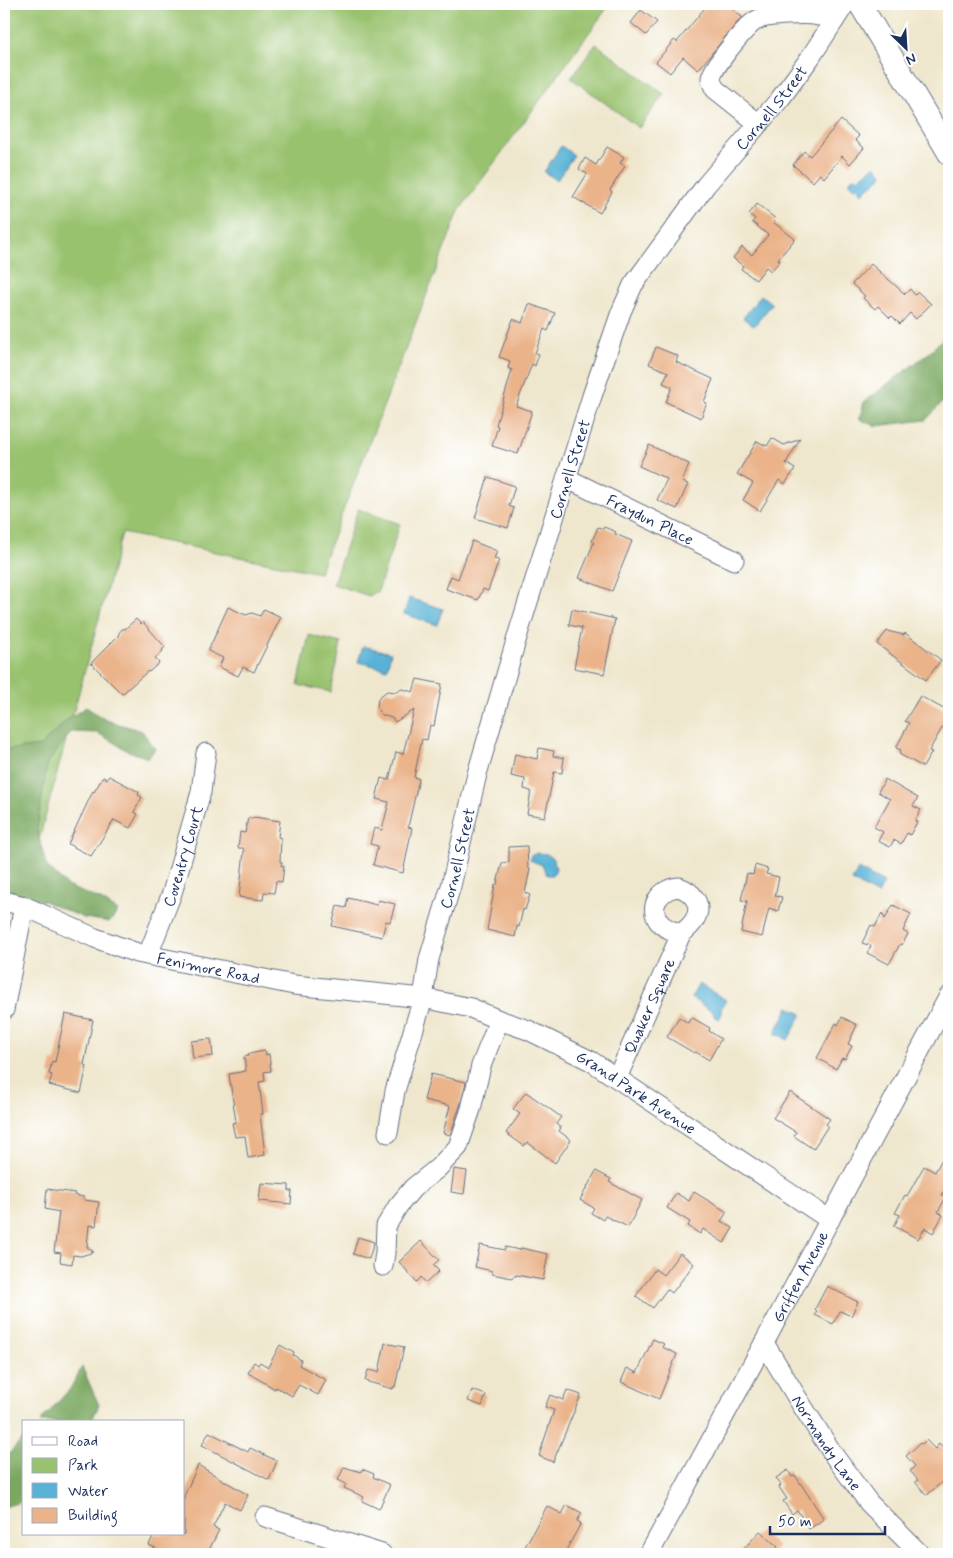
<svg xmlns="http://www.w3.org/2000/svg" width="953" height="1558" viewBox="0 0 953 1558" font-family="Mynerve,sans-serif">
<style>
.green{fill:#99c26e;stroke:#5a7866}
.forest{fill:#7aa861;stroke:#4a6c60}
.water{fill:#59b2d6;stroke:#3a709a}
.building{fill:#eab389}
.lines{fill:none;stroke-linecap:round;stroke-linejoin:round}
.minor-casing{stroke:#656f85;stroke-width:21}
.major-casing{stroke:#656f85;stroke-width:24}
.minor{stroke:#fff;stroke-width:19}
.major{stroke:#fff;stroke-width:22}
.labels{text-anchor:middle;stroke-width:5;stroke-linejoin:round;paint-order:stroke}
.street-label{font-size:16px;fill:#1b2f5e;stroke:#fff}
</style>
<rect width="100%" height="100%" fill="#fff"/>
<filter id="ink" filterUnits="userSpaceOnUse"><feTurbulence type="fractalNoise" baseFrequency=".02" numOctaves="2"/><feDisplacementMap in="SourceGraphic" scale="10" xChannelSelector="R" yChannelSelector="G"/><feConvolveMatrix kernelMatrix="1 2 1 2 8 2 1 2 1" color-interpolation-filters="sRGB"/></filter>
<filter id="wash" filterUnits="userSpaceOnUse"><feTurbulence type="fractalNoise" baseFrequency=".0096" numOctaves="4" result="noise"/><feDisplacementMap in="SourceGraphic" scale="20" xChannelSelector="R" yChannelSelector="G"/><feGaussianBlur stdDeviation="1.12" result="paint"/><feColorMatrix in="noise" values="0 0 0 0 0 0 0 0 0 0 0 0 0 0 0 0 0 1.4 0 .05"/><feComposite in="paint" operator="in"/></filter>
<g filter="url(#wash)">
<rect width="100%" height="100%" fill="#efe7cd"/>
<g class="green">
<polygon points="4,4 610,4 459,211 319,573 122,533 23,899 4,896"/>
<polygon points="596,44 664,94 639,128 571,78"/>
<polygon points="358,509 400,524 378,591 369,596 333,584"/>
<polygon points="309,635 341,643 331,692 298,685"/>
</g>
<g class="forest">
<polygon points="949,332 949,395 926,420 876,426 859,419 864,402 930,352"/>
<polygon points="86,707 106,720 142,731 155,749 148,758 128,751 98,733 71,732 47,764 37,830 46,865 67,886 101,900 118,911 110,922 84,918 44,901 4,891 4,750 40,746 69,718"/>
<polygon points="82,1367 99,1405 91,1422 40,1422 70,1389"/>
<polygon points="24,1438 24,1501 4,1507 4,1459"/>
</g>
<g class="water">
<polygon points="561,146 574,155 557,180 544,172"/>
<polygon points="875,165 883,175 862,193 857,186 854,188 849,182 855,176 858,179"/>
<polygon points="761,295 772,304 754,326 743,318"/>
<polygon points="409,598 443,609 437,625 404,614"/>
<polygon points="363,646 391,653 387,669 358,662"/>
<polygon points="538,853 547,854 554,860 556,869 553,875 547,875 542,865 530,860 531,855"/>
<polygon points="858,869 884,883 878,895 852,881"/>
<polygon points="699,984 726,1000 721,1009 722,1014 719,1019 714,1016 713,1012 691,998"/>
<polygon points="789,1007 802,1014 788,1040 775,1033"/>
</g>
<g id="blocks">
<g class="building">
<polygon points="708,4 736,4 732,9 742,17 698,70 683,57 670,73 656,62 674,40 677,42"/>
<polygon points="641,10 657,22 646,35 631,23"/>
<polygon points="841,120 859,136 855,140 864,148 850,164 842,156 824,178 820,174 813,182 793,165 804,151 810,156"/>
<polygon points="607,147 624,157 620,163 625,166 610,190 612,192 600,213 573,197 587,174 579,169 585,158 596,165"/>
<polygon points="757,204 776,219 773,222 795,239 778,259 780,261 771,271 766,267 756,280 741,269 743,266 733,258 742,247 752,255 768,235 752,222 755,219 749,214"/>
<polygon points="871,264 905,294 910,289 915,295 918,292 931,304 916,319 910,313 900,324 892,316 890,318 878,306 875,309 863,298 865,296 852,284"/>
<polygon points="529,304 555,313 548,331 544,329 535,353 539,354 535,366 532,364 516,406 532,411 518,454 492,446 498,426 496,425 512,370 508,368 510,361 499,357 513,319 522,323"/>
<polygon points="656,347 678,356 676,362 713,379 704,402 707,403 701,418 666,402 672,387 663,383 668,372 649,364"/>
<polygon points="772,438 784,445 800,439 786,463 795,469 785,484 779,480 760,511 743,500 753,483 737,474 757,441 767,446"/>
<polygon points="649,445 689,464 682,482 688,484 677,509 657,500 667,479 639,466"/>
<polygon points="488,477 515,486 509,506 514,508 508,528 475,518"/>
<polygon points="598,527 603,529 604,527 616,532 615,534 632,541 612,591 579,578 594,542 592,541"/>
<polygon points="472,541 497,551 494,559 499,560 488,591 483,589 478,600 446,589 451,576 458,579"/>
<polygon points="228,607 246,615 252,613 260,616 264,609 281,617 254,672 243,667 238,676 219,667 223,658 208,651"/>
<polygon points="572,609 615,619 604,674 574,668 582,628 569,625"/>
<polygon points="136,619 141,624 143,622 165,647 162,650 163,651 155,658 159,663 149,672 148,671 122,694 91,663 118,636 119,633 122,629 125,629"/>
<polygon points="887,631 904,635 905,633 941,660 926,680 877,644"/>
<polygon points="417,679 442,684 434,726 430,725 427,740 422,739 414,777 419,779 408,827 412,828 403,873 373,865 378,846 370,844 374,828 382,830 389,802 376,799 381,778 389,780 396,752 403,754 414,710 395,722 392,718 382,715 377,708 378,698 387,691 396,692 402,689 413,692"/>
<polygon points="920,696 949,712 949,721 945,729 942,728 929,751 932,752 923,767 899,754 901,750 896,748 909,723 905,721"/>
<polygon points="539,748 554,751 553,756 564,758 562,773 554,772 545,817 527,814 531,791 524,789 525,779 511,776 515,754 537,759"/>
<polygon points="109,776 139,792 138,795 142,797 134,812 138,814 130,828 114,820 91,856 68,844 93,791 94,792 103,777 107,779"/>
<polygon points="885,779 918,798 913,806 921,810 915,821 917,822 910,835 907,833 901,844 894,840 890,847 878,841 883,832 874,827 890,799 878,792"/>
<polygon points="254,817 280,821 278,837 281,838 280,862 282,862 281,866 284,866 282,882 276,881 274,893 264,892 263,900 239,897 244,851 243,848 238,848 240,832 245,833 248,818 253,818"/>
<polygon points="527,846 528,868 530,869 525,893 530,895 525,910 523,909 519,927 517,926 515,937 487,930 495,885 497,884 502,863 509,862 509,847"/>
<polygon points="755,865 768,869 766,874 779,877 775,896 782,897 778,911 769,908 762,937 741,932 747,901 741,900 747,873 753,875"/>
<polygon points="348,898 377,905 378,900 395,904 390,922 386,921 382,937 332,926 337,906 346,908"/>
<polygon points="893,905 911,914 903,931 908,934 902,945 900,944 889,964 867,953 871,946 862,943 871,925 875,927 882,913 885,919"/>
<polygon points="65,1014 93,1020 84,1065 87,1066 81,1093 49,1085 52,1075 49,1074 52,1061 55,1062"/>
<polygon points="679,1017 688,1023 691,1017 710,1028 709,1031 721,1039 709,1060 696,1052 694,1053 667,1037"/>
<polygon points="842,1017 857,1025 848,1044 852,1046 845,1059 842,1058 836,1069 817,1058 836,1023 838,1025"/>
<polygon points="211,1039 213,1056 193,1058 191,1041"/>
<polygon points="265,1051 266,1055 269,1054 271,1071 264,1072 265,1081 259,1082 263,1114 260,1114 265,1155 248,1158 245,1136 235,1137 232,1123 236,1122 229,1074 246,1071 244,1057 248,1056 248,1054"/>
<polygon points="431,1074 466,1082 460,1106 450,1135 443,1133 450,1106 424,1100"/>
<polygon points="526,1092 561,1117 556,1124 561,1128 559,1131 571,1140 555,1163 527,1142 524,1146 506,1133 520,1114 513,1109"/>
<polygon points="790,1092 830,1119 826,1124 828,1126 813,1149 794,1136 796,1132 773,1118"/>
<polygon points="949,1146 949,1182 942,1195 946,1197 938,1212 943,1215 933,1233 925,1228 918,1239 894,1226 900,1215 895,1213 905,1195 907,1196 924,1166 935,1172"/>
<polygon points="454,1169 467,1171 464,1194 451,1192"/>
<polygon points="596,1171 611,1179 609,1182 642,1200 628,1227 605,1216 603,1220 591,1213 594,1208 580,1200"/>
<polygon points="261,1183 289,1185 289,1191 292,1191 291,1204 259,1201"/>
<polygon points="47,1189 75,1193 74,1195 84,1197 84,1200 99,1202 96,1226 89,1225 87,1247 94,1252 81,1256 73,1255 72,1264 60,1262 61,1253 54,1252 59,1212 45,1209"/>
<polygon points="694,1192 727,1212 721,1221 733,1228 724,1243 703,1229 700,1234 688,1226 690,1222 667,1208 676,1193 689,1201"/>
<polygon points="358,1237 374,1242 369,1259 353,1254"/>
<polygon points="421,1241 439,1260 433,1265 439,1271 426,1283 421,1277 417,1282 399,1262"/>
<polygon points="480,1245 505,1250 505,1247 520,1250 521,1248 548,1254 543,1280 516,1275 516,1276 513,1276 512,1278 492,1274 492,1271 475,1267"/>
<polygon points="680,1253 694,1264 672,1293 667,1289 653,1308 636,1296 655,1269 663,1275"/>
<polygon points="827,1286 858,1302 851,1316 840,1311 833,1324 815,1315 817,1311 815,1309"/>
<polygon points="653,1339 664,1344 662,1347 677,1354 659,1399 621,1382 627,1368 637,1373"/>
<polygon points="385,1343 404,1347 395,1387 393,1387 393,1389 365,1381 368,1370 379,1372"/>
<polygon points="280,1345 294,1353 293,1355 301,1360 299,1365 326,1380 318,1395 299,1385 292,1396 276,1387 275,1389 248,1373 254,1362 258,1365 260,1362 268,1367"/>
<polygon points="472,1390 486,1395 482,1406 468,1401"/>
<polygon points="567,1390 581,1395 553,1462 539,1456 554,1410 545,1407 550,1395 563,1400"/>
<polygon points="209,1432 248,1452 250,1448 277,1461 269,1480 202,1445"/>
<polygon points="926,1440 935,1449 939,1444 948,1453 945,1456 949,1461 949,1476 927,1495 915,1482 918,1480 910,1471 915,1466 906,1456 920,1443 922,1444"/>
<polygon points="198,1465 248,1495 240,1510 225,1502 213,1527 219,1530 207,1554 168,1554 149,1545 154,1534 184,1534 184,1496"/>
<polygon points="344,1467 361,1472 362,1469 374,1474 373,1477 390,1485 379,1509 362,1501 364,1497 344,1488 346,1484 338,1480"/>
<polygon points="788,1470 792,1477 795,1475 824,1519 809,1529 797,1510 792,1514 783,1501 787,1499 779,1487 781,1485 776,1478"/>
<polygon points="567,1505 582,1513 577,1521 581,1523 564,1554 521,1554 547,1506 562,1514"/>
<polygon points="760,1531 778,1547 771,1554 739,1554"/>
</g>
</g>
</g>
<g filter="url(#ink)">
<use href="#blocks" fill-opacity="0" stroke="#656f85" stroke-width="1"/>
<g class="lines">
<defs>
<g id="minor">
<path d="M759 124 715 89C713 85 711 82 711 78 713 67 747 24 757 20 766 15 808 13 819 16 824 17 829 19 834 21"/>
<path id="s1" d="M566 478 734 560"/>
<path d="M679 887C693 892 703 905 695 919 692 925 686 930 681 934 674 931 665 929 660 923 646 907 661 888 679 887Z"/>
<path id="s2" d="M4 901 24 906 95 938 137 953 294 985 423 998 471 1008 499 1020 528 1030 591 1061 830 1220"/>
<path id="s3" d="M148 955 172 893 189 834 201 792 206 753"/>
<polyline points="4,1010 24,906"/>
<path id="s4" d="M617 1078 681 934"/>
<path id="s5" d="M388 1133 395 1091 423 998 429 959 451 886 477 774 518 634 592 396 621 312 633 285 706 185 780 99 810 58 845 4"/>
<polyline points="383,1266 385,1253 386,1226 398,1206 413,1188 438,1168 458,1147 471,1109 481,1066 499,1020"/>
<path id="s6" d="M764 1343 801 1404 835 1457 869 1503 920 1554"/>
<polyline points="265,1517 382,1554"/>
<path id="s7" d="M649 1554 764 1343 949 996"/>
</g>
<polyline id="major" points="860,4 949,153"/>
</defs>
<use href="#minor" class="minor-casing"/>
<use href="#major" class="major-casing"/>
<use href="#minor" class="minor"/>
<use href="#major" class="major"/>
</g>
</g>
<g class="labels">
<g class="street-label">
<text dy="6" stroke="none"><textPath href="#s5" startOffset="1109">Cornell Street</textPath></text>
<text dy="6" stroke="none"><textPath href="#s5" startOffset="689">Cornell Street</textPath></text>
<text dy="6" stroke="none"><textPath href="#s1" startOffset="94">Fraydun Place</textPath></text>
<text dy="6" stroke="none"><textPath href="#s3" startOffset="105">Coventry Court</textPath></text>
<text dy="6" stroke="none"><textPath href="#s5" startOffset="284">Cornell Street</textPath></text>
<text dy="6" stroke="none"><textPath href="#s2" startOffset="216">Fenimore Road</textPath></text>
<text dy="6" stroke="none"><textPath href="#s4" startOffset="79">Quaker Square</textPath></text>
<text dy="6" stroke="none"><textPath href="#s2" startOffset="668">Grand Park Avenue</textPath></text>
<text dy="6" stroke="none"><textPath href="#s7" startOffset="316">Griffen Avenue</textPath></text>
<text dy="6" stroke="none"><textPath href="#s6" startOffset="118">Normandy Lane</textPath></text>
</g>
</g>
<rect width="953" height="1558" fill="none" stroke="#fff" stroke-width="20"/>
<rect x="22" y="1420" width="162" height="115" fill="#ffffff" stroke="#a4acbf"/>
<rect x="32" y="1437" width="25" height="8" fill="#ffffff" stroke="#a4acbf"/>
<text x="68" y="1446" font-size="15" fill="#1b2f5e">Road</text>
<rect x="32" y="1458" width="25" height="15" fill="#99c26e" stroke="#a4acbf"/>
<text x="68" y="1470" font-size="15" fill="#1b2f5e">Park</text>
<rect x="32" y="1483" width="25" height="15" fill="#59b2d6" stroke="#a4acbf"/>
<text x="68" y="1496" font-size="15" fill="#1b2f5e">Water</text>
<rect x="32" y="1508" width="25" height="15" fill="#eab389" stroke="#a4acbf"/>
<text x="68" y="1520" font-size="15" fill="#1b2f5e">Building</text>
<g transform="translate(906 48) rotate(155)" stroke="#ffffff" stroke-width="4" paint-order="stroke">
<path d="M0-4L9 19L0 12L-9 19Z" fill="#1b2f5e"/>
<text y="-8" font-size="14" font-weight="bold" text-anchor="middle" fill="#1b2f5e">N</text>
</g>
<path d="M770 1526v8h115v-8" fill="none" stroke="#1b2f5e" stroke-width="2.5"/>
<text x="778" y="1526" font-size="15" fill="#1b2f5e" stroke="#ffffff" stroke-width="4" paint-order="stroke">50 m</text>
</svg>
